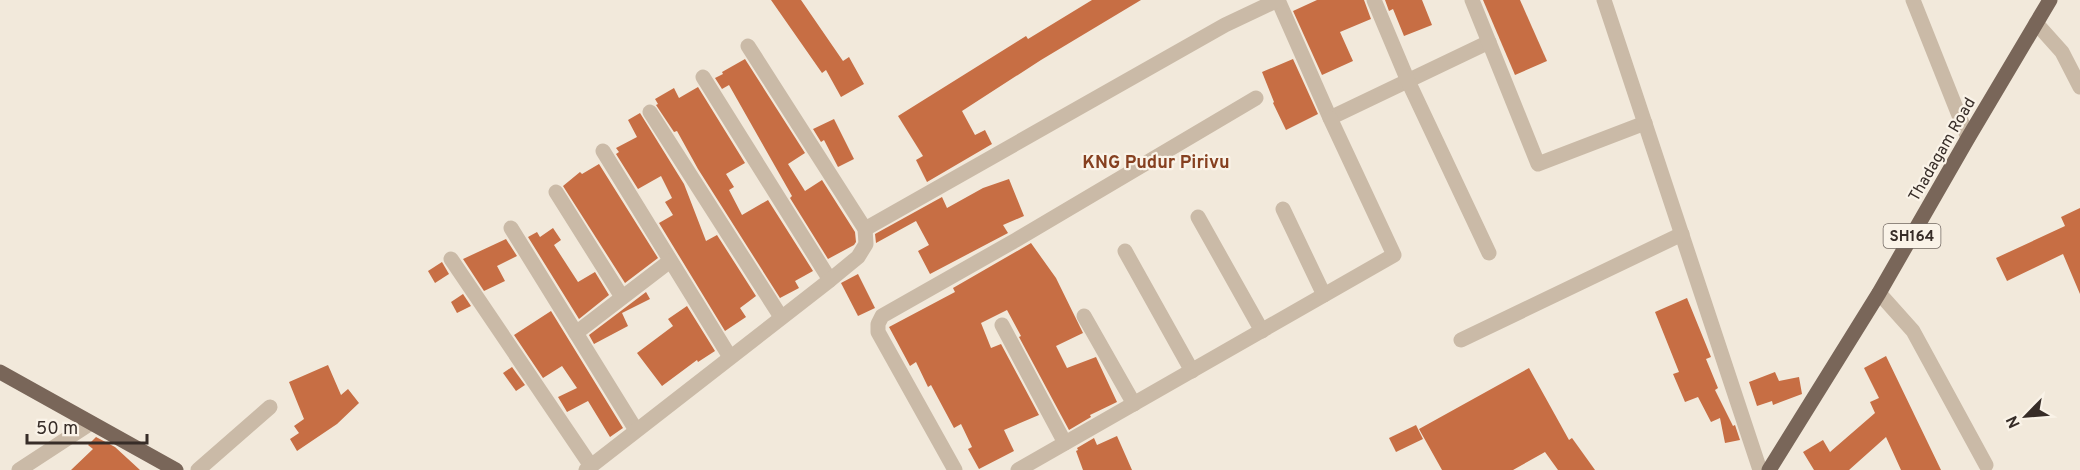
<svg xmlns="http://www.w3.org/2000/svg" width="2080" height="470" viewBox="0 0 2080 470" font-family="Overpass,sans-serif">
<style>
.building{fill:#c76e44}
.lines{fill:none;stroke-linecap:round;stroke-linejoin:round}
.minor{stroke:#cabaa7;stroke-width:15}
.major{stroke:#796659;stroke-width:15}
.labels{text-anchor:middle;stroke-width:4.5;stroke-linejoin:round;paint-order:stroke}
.shield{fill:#faf3e8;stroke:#726862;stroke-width:1.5}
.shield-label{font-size:15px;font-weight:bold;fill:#372d28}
.street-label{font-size:16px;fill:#372d28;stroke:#faf3e8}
.neighbourhood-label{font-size:18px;font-weight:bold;fill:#864020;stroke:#faf3e8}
</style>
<rect width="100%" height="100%" fill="#f2e9db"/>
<g class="building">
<polygon points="771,0 801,0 843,61 849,57 864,84 841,97 826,70 822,73"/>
<polygon points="1092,0 1141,0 1041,60 962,111 975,135 985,130 992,144 927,182 916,160 923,156 898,116 1026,36 1028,39"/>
<polygon points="1317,0 1364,0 1371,19 1340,32 1353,61 1322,75 1293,11"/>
<polygon points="1385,0 1422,0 1432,25 1404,36 1393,9 1389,11"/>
<polygon points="1483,0 1520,0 1547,61 1515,75"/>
<polygon points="745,59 805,153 788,164 805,191 822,180 855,232 856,242 854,245 828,259 790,198 792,196 729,85 722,89 715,78 723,74 722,72"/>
<polygon points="1293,59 1318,114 1286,130 1273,103 1274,102 1262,72"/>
<polygon points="698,87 745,163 726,174 734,187 729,190 742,215 768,200 813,271 795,281 799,288 780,298 698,169 677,131 674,132 656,105 658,104 655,99 674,88 679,98"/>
<polygon points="640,113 684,184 706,241 717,235 756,296 740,308 746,317 725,331 659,223 673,215 665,202 672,198 661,176 638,189 616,154 619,152 616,148 637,137 628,120"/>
<polygon points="834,119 854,159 838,167 824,140 821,142 813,129"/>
<polygon points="599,164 658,258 625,283 563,186 580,172 582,174"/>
<polygon points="1009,179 1024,216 1003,225 1008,233 930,274 918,251 929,245 916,221 876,243 875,234 942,197 947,208 983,188"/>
<polygon points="2080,208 2080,294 2063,254 2007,281 1996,258 2065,226 2061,217"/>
<polygon points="553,228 561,240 554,245 578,282 595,272 609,295 579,319 528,237 537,232 540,237"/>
<polygon points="506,239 517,256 497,266 505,281 484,291 463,259"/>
<polygon points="1031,243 1056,278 1083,333 1056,346 1067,368 1096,357 1117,402 1090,415 1091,417 1069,430 1019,337 1021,336 1007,310 981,323 991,348 1001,344 1039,415 1004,430 1014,451 979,469 968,449 972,447 961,424 954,428 931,385 928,387 916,362 910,366 889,327 955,292 953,288"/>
<polygon points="442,262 449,274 435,283 428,271"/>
<polygon points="858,274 875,308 858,316 841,283"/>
<polygon points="646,292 650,299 622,313 628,326 594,344 589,335"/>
<polygon points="463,294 471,306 457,313 451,302"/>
<polygon points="1687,298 1711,357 1706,359 1718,388 1715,390 1733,426 1735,425 1740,440 1725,443 1720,418 1711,422 1698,397 1685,402 1673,374 1679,372 1655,312"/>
<polygon points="687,306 715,351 698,362 697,360 662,386 637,353 673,326 668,319"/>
<polygon points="551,311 623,428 610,437 588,401 567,412 558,397 577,388 562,366 543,378 514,335"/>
<polygon points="1886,356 1941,470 1901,470 1886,437 1849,470 1814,470 1803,452 1823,440 1830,452 1875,413 1870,402 1879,398 1864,368"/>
<polygon points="328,365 341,395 348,389 359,403 337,424 297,451 290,439 299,433 294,426 304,419 289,382"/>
<polygon points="512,367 525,385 516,391 503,373"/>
<polygon points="1529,368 1569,440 1572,438 1595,470 1558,470 1545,452 1513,470 1442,470 1419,429"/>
<polygon points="1775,372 1779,381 1799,377 1802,394 1773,405 1772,401 1757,406 1749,382"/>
<polygon points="1416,425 1423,439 1396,452 1389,438"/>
<polygon points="1117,436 1132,470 1083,470 1076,451 1078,450 1077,448 1094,438 1097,445"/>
<polygon points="96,437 115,447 140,470 71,470 93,449 88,445"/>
</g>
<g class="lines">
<g class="minor">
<polyline points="1278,0 1330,118 1489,42"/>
<polyline points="1374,0 1408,81 1489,253"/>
<polyline points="1472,0 1538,164 1645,123"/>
<polyline points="1604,0 1760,470"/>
<polyline points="1913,0 1968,138"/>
<polyline points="2036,23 2062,52 2080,87"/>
<polyline points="703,77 830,280"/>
<polyline points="650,112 781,317"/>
<polyline points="603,151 730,357"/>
<polyline points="556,192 622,297"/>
<polyline points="1283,209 1324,295"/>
<polyline points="1198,217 1262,331"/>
<polyline points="511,228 636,430"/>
<polyline points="865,229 1225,25 1278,0"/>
<polyline points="1125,251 1192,371"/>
<polyline points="451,259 591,466"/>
<polyline points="1879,293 1913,331 1986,465"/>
<polyline points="1084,316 1134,404"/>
<polyline points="1002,325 1065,443"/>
<polyline points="576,333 670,261"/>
<polyline points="1461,340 1682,234"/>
<polyline points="19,470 91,423"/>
<polyline points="198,470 270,407"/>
<polyline points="586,470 830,280 858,257 866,244 865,229 748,46"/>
<polyline points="955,470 878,332 878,324 882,316 1016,240 1256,98"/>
<polyline points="1018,470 1394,255 1330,118"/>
</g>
<g class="major">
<polyline points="0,372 176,470"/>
<polyline points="1769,470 1879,293 1968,138 2050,0"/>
</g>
</g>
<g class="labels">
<rect class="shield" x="1883.5" y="224" width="57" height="24" rx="4.5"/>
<g class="shield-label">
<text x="1912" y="241">SH164</text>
</g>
<g class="street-label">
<text transform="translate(1941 149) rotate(-60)" y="6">Thadagam Road</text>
</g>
<g class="neighbourhood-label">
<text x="1156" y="168">KNG Pudur Pirivu</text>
</g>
</g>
<g transform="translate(2026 416) rotate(245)" stroke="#faf3e8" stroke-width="4.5" paint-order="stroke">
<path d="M0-4.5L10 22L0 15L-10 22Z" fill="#372d28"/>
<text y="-9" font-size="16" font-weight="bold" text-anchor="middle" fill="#372d28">N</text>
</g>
<path d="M27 434v9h120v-9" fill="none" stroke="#372d28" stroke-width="3"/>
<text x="36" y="434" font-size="18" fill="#372d28" stroke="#faf3e8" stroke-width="4.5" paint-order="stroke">50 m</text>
</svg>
